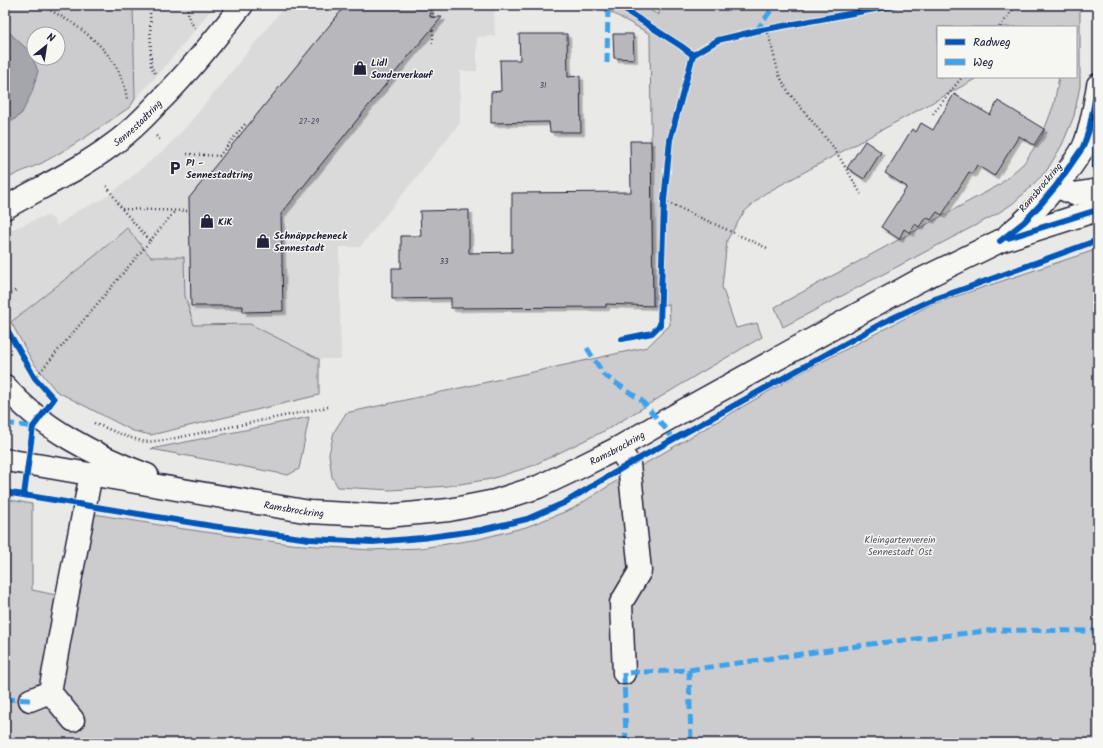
<svg xmlns="http://www.w3.org/2000/svg" width="1103" height="748" viewBox="0 0 1103 748" font-family="Kalam,sans-serif">
<style>
.built{fill:#dadada}
.green{fill:#ccccce;stroke:#777784;fill-rule:evenodd}
.water{fill:#a5a5ac;stroke:#71717f}
.building{fill:#b8b8bc;stroke:#22223b;filter:url(#shadow)}
.lines{fill:none;stroke-linecap:round;stroke-linejoin:round}
.minor-casing{stroke:#22223b;stroke-width:25}
.path{stroke:#22223b;stroke-width:2.5;stroke-dasharray:1 3;stroke-linecap:butt}
.minor{stroke:#f6f6f2;stroke-width:22}
.quiet{stroke:#3ea2ec;stroke-width:5;stroke-dasharray:10 5;stroke-linecap:butt}
.cycleway-casing{stroke:#f6f6f2;stroke-width:8}
.cycleway{stroke:#0057b8;stroke-width:6}
.labels{text-anchor:middle;stroke-width:3;stroke-linejoin:round;paint-order:stroke}
.number-label{font-size:8px;fill:#48485b}
.poi-label{font-size:10px;font-weight:bold;fill:#22223b;stroke:#f6f6f2;text-anchor:start}
.street-label{font-size:10px;fill:#22223b;stroke:#f6f6f2}
.park-label{font-size:10px;fill:#555567;stroke:#f6f6f2}
</style>
<defs>
<filter id="shadow"><feDropShadow dx="3.5" dy="3.5" stdDeviation="0" flood-color="#0004"/></filter>
</defs>
<rect width="100%" height="100%" fill="#e9e9e7"/>
<filter id="ink" filterUnits="userSpaceOnUse"><feTurbulence type="fractalNoise" baseFrequency=".025" numOctaves="2"/><feDisplacementMap in="SourceGraphic" scale="8" xChannelSelector="R" yChannelSelector="G"/><feConvolveMatrix kernelMatrix="1 2 1 2 8 2 1 2 1" color-interpolation-filters="sRGB"/></filter>
<g filter="url(#ink)">
<g class="built">
<polygon points="133,5 215,5 163,69 135,99"/>
<polygon points="286,5 494,5 495,36 477,37 477,71 460,71 460,123 360,247 339,247 341,359 319,359 250,324 194,325 185,296 184,257 151,257 127,228 96,255 11,322 5,312 5,235 13,229 42,217 49,216 54,220 57,226 77,211 103,199 114,191 165,149 187,126"/>
</g>
<g class="green">
<path d="M5 5H133L135 99 130 107 89 135 58 154 42 163 16 174 5 180V127L22 113 11 34 5 31ZM34 34H58V58H34Z"/>
<polygon points="598,5 640,5 659,15 659,5 1080,5 1080,86 1074,116 1062,145 1047,170 1029,189 1012,204 995,215 783,327 775,307 999,185 1024,163 1042,136 1054,104 1059,77 1076,77 1076,27 938,27 938,77 979,77 764,194 744,212 727,240 722,287 736,328 757,323 762,337 700,373 608,429 532,466 491,479 448,486 391,490 338,487 332,477 329,454 334,432 346,413 647,347 670,325 669,304 653,306 650,34"/>
<polygon points="127,228 151,257 184,257 185,296 194,325 250,324 319,359 319,395 151,435 133,431 56,391 32,361 11,322 96,255"/>
<polygon points="1098,249 1098,743 5,743 5,499 32,504 32,590 75,599 94,514 177,528 290,544 370,550 421,548 479,539 526,527 572,509 634,470 797,375 930,305"/>
<polygon points="309,417 299,469 288,475 151,449"/>
</g>
<polygon class="water" points="5,31 11,34 30,52 38,71 32,92 22,113 5,127"/>
<g class="building">
<polygon points="346,5 430,5 430,17 442,17 407,58 281,214 283,311 243,312 243,306 191,306 189,198"/>
<polygon points="519,34 567,34 568,77 580,76 581,132 550,132 549,122 491,123 491,92 501,91 500,60 520,60"/>
<polygon points="613,34 633,34 634,59 614,58"/>
<polygon points="954,94 990,115 998,101 1044,129 1034,145 1019,136 994,176 977,165 972,174 969,172 942,215 937,212 931,220 926,217 919,227 915,224 910,233 904,229 899,239 881,227 907,187 885,173 912,129 916,132 921,123 933,130"/>
<polygon points="630,141 651,141 653,306 606,304 606,307 451,308 451,298 392,299 392,268 401,268 401,236 421,236 420,211 469,210 469,253 512,252 512,193 631,192"/>
<polygon points="865,141 881,152 864,179 847,168"/>
</g>
<g class="lines">
<defs>
<g id="minor">
<polyline points="1056,186 1074,194 1098,190"/>
<path id="s1" d="M5 208C41 187 79 170 112 145 129 133 143 119 157 104 188 73 215 39 242 5"/>
<path d="M1009 234C1032 216 1050 194 1068 171 1073 163 1079 156 1083 148 1091 132 1095 103 1098 85"/>
<path d="M5 386C39 427 98 457 147 475"/>
<polyline points="618,448 629,464 640,571 621,603 624,673"/>
<path id="s2" d="M5 460 43 466 310 512 387 516 449 510 495 501 538 487 578 468 618 448 661 423 916 282 1000 241 1097 210 1098 208"/>
<polyline points="30,700 50,692"/>
<polyline points="73,720 50,692 67,597 91,474"/>
</g>
</defs>
<use href="#minor" class="minor-casing"/>
<g class="path">
<path d="M40 5C79 24 123 54 127 101"/>
<polyline points="150,5 151,65 153,70 155,73"/>
<polyline points="187,5 189,19 195,28"/>
<polyline points="432,5 433,19"/>
<polyline points="1000,27 1016,5"/>
<polyline points="767,29 779,75 789,93 834,148 861,194"/>
<polyline points="433,43 433,29"/>
<polyline points="933,114 962,77"/>
<polyline points="156,136 161,141"/>
<polyline points="187,154 219,156 246,123"/>
<polyline points="664,201 767,248"/>
<polyline points="122,209 189,211"/>
<polyline points="150,241 175,211"/>
<polyline points="5,299 17,289"/>
<polyline points="35,378 150,241 122,209 106,185"/>
<polyline points="94,423 125,436 145,442 166,440 328,407"/>
</g>
<use href="#minor" class="minor"/>
<g class="quiet">
<polyline points="756,31 775,5"/>
<polyline points="607,63 608,5"/>
<polyline points="587,348 604,375 641,400 661,423 673,439"/>
<polyline points="5,423 33,427"/>
<polyline points="689,670 691,743"/>
<polyline points="5,699 30,700"/>
<polyline points="626,743 624,673 689,670 871,644 995,630 1098,631"/>
<polyline points="1033,743 1078,743"/>
</g>
<defs>
<g id="cycleway">
<polyline points="617,5 681,46 693,55 718,40 756,31 897,5"/>
<polyline points="1096,118 1095,170 1098,176"/>
<polyline points="1008,238 1097,210 1098,208"/>
<polyline points="1000,241 1024,222 1040,205 1056,186 1083,147 1089,130 1098,85"/>
<polyline points="5,326 35,378 54,399 33,427 24,495"/>
<polyline points="622,339 652,333 660,325 664,201 670,140 693,55"/>
<polyline points="5,492 212,526 309,539 373,542 422,538 481,530 527,519 564,503 629,464 884,322 929,301 969,287 1098,240"/>
</g>
</defs>
<use href="#cycleway" class="cycleway-casing"/>
<use href="#cycleway" class="cycleway"/>
</g>
</g>
<defs>
<symbol id="shop-bare" viewBox="-9 -9 18 18"><path d="M-5-2.5h2.3a2.7 3.5 0 0 1 5.4 0H5L5.5 6h-11ZM-1.5-2.5h3a1.5 2.3 0 0 0-3 0Z" fill="#22223b" stroke="#f6f6f2" stroke-width="2.5" paint-order="stroke"/></symbol>
<symbol id="parking-bare" viewBox="-9 -9 18 18"><path d="M-3.5-5.5H1a3.5 3.5 0 0 1 0 7H-1V5.5H-3.5ZM-1-3.4V-.6H.8a1.4 1.4 0 0 0 0-2.8Z" fill="#22223b" stroke="#f6f6f2" stroke-width="2.5" paint-order="stroke"/></symbol>
</defs>
<g fill-rule="evenodd">
<use href="#shop-bare" x="350" y="58" width="20" height="20"/>
<use href="#parking-bare" x="165" y="158" width="20" height="20"/>
<use href="#shop-bare" x="197" y="211" width="20" height="20"/>
<use href="#shop-bare" x="253" y="231" width="20" height="20"/>
</g>
<g class="labels">
<g class="number-label">
<text x="543" y="88">31</text>
<text x="309" y="124">27-29</text>
<text x="444" y="264">33</text>
</g>
<g class="poi-label">
<text x="371" y="66">Lidl<tspan x="371" dy="12">Sonderverkauf</tspan></text>
<text x="186" y="166">P1 -<tspan x="186" dy="12">Sennestadtring</tspan></text>
<text x="218" y="225">KiK</text>
<text x="274" y="239">Schnäppcheneck<tspan x="274" dy="12">Sennestadt</tspan></text>
</g>
<g class="street-label">
<text dy="4" stroke="none"><textPath href="#s1" startOffset="158">Sennestadtring</textPath></text>
<text transform="translate(1040 187) rotate(-50)" y="4">Ramsbrockring</text>
<text dy="4" stroke="none"><textPath href="#s2" startOffset="629">Ramsbrockring</textPath></text>
<text dy="4" stroke="none"><textPath href="#s2" startOffset="293">Ramsbrockring</textPath></text>
</g>
<g class="park-label">
<text x="900" y="543">Kleingartenverein<tspan x="900" dy="12">Sennestadt Ost</tspan></text>
</g>
</g>
<rect width="1103" height="748" fill="none" stroke="#f6f6f2" stroke-width="20"/>
<rect x="10" y="10" width="1083" height="728" fill="none" stroke="#22223b" stroke-width="1.5" filter="url(#ink)"/>
<rect x="937" y="26" width="140" height="52" fill="#f6f6f2" stroke="#a1a1a9"/>
<rect x="945" y="39" width="20" height="6" fill="#0057b8" stroke="#a1a1a9"/>
<text x="973" y="46" font-size="12" fill="#22223b">Radweg</text>
<rect x="945" y="59" width="20" height="6" fill="#3ea2ec" stroke="#a1a1a9"/>
<text x="973" y="66" font-size="12" fill="#22223b">Weg</text>
<g transform="translate(46 46) rotate(30)"><circle r="19" fill="#f6f6f2" stroke="#a1a1a9"/>
<path d="M0-3L7 15L0 10L-7 15Z" fill="#22223b"/>
<text y="-6" font-size="11" font-weight="bold" text-anchor="middle" fill="#22223b">N</text>
</g>
</svg>
